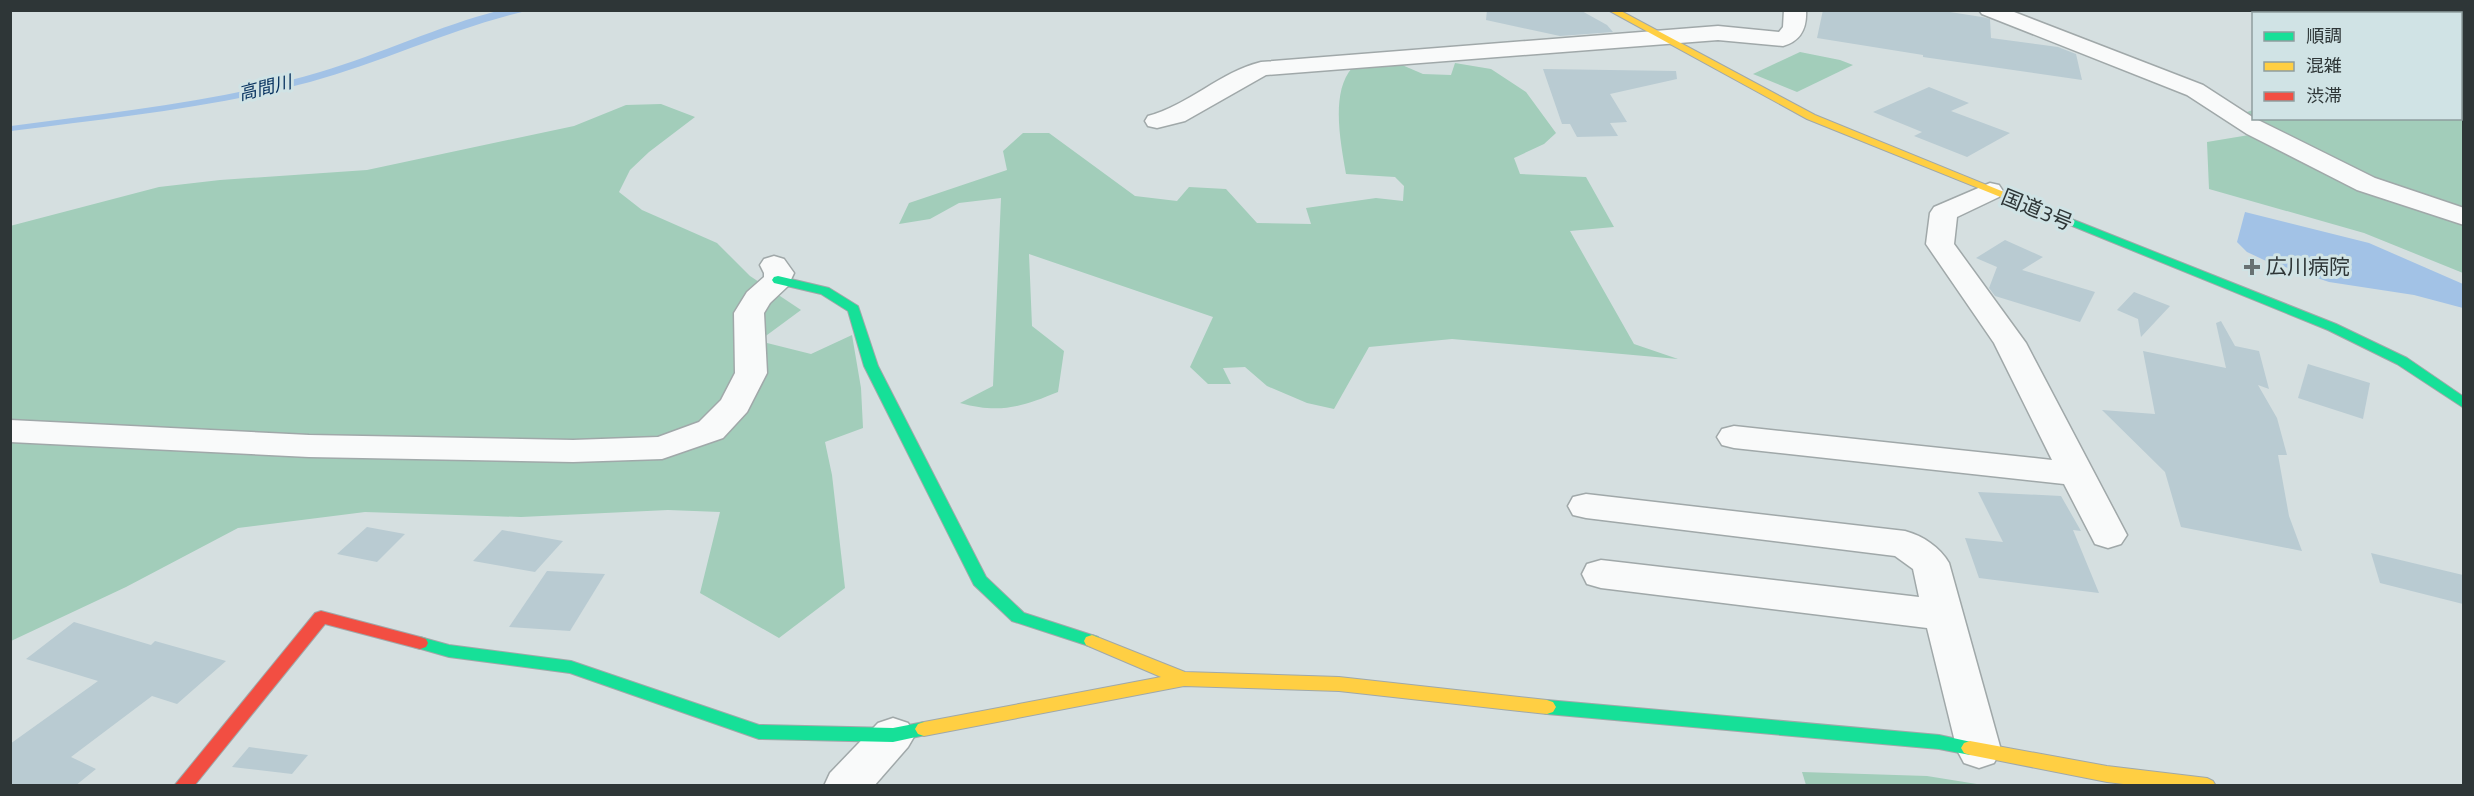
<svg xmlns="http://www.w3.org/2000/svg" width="2474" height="796" viewBox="0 0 2474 796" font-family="'Titillium Web','Noto Sans JP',sans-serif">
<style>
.forest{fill:#a2cdba}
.water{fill:#a2c2e6}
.building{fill:#b9cbd2}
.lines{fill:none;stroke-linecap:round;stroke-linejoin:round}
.street-casing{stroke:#a0a8a9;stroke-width:3}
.fast-casing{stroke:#a0a8a9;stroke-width:2}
.slow-casing{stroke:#a0a8a9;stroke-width:2}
.jam-casing{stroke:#a0a8a9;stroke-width:2}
.street{fill:#f9fafa;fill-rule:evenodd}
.fast{fill:#16e098;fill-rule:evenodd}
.slow{fill:#ffcf43;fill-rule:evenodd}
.jam{fill:#f24e42;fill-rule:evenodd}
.poi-dot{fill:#687172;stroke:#d0e3e5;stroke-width:2}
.labels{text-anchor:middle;stroke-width:6;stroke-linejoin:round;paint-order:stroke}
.far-water-label{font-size:18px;font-style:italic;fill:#042f5d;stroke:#d0e3e5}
.street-label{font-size:21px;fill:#2e3637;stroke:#d0e3e5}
.poi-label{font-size:21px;fill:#2e3637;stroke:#d0e3e5;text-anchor:start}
</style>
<rect width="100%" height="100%" fill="#d5dfe0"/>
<g class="forest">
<polygon points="1800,52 1840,60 1853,65 1797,92 1753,74"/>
<path d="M1455 63 1491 69 1526 92 1556 133 1544 144 1514 158 1520 174 1586 177 1614 227 1570 231 1634 344 1678 359 1452 339 1369 347 1334 409 1307 403 1267 386 1245 367 1223 368 1231 384H1208L1190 367 1213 317 1029 254 1032 326 1064 351 1058 392C1021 407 1000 414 960 403L993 386 1001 198 959 203 930 219 899 224 909 203 1007 170 1003 151 1023 133H1049L1135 196 1177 201 1189 187 1226 189 1257 223 1311 224 1306 208 1376 198 1403 201 1404 186 1395 177 1346 174C1341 144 1330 93 1352 68L1402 65 1423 74 1451 75Z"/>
<polygon points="661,104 695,117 649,152 630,170 619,192 642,210 717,243 750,276 801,310 759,341 811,354 852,335 861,388 863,428 825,442 832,475 845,588 779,638 700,593 720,512 668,510 521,517 365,512 238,528 126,587 11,641 10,226 159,187 220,180 367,170 574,126 626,105"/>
<polygon points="2253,110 2254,118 2460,118 2461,114 2463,115 2463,273 2364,233 2209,189 2207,142 2249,135 2247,112"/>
<polygon points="1802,772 1927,776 1983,785 1806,785"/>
</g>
<g class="water">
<path d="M501 10 526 11C452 28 383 62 310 82 211 108 110 118 11 131V126C114 112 219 102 320 72 381 54 438 26 501 10Z"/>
<polygon points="2245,212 2369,243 2463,284 2463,308 2414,295 2329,282 2264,260 2247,252 2237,242"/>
</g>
<g class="building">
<polygon points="1487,10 1580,10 1607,25 1613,32 1560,36 1486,20"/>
<polygon points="1823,10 1937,10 1982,17 1990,19 1991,38 2058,47 2076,54 2082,80 1923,57 1923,55 1817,38"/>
<polygon points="1543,69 1676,71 1677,79 1610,94 1627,122 1610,123 1618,136 1577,137 1570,124 1562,124"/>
<polygon points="1929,87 1969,103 1951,111 2010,133 1967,157 1914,136 1922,132 1873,112"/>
<polygon points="2005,240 2043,257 2022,270 2095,292 2080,322 1995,296 1989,288 1997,267 1976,258"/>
<polygon points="2134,292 2170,306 2141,337 2138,319 2117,310"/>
<polygon points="2221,321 2235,346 2259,351 2269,389 2258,385 2277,418 2287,455 2278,455 2289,516 2302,551 2181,527 2165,472 2102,410 2155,414 2143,351 2226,368 2216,323"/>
<polygon points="2308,364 2370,383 2363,419 2298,398"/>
<polygon points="1978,492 2061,496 2081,531 2073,530 2099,593 1979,578 1965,538 2003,542"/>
<polygon points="367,527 405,534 377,562 337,554"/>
<polygon points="502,530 563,541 535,572 473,561"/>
<polygon points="2371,553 2463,575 2463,604 2380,583"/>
<polygon points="547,571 605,574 570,631 509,627"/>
<polygon points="74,622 151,645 155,641 226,661 177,704 152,696 71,757 96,769 75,786 10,786 10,744 98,681 26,659"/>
<polygon points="249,747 308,755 292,774 232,767"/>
</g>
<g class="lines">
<defs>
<g id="street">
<path d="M1784 10H1806C1807 28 1801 41 1783 46L1718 40 1266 75 1185 121 1157 128 1148 126 1145 121 1148 116C1189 105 1220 72 1261 62L1718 26 1779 32 1783 27Z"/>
<polygon points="1979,10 2009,10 2203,85 2254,118 2375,178 2464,208 2464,225 2357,190 2247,134 2187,95 1982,14"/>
<polygon points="2293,10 2325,10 2327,14 2295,14"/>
<polygon points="1990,183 1999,185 2003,191 1999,197 1957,217 1954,244 2026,343 2127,535 2121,544 2108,548 2095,544 2064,484 1734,448 1722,445 1717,437 1722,429 1734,426 2052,460 1994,343 1926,244 1930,213 1934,207"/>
<polygon points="774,256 784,259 794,273 788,286 770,303 764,313 767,373 747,412 723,438 662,459 573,462 309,457 10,442 10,420 309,435 573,440 658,437 699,422 721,400 735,373 734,313 747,292 764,277 764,273 760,265 764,259"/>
<path d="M1586 494 1905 531C1923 536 1940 547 1949 563L2001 750 1994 763 1979 768 1964 763 1957 750 1927 628 1601 588 1587 584 1582 574 1587 564 1601 560 1919 597 1913 569 1895 556 1586 518 1573 515 1568 506 1573 497Z"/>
<polygon points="893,718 908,723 915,735 908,747 874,786 824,786 830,773 878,723"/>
</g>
<g id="fast">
<polygon points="2064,216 2336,324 2407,358 2464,397 2464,408 2397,364 2328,330 2060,221 2058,219"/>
<polygon points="778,276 829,288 858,306 878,366 986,577 1024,613 1098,637 1100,641 1098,645 1092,647 1012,621 974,585 864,366 848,311 821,294 774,283 772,280 774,277"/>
<polygon points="420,637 449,645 571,661 759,725 893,728 924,722 930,724 933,729 930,734 893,742 759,739 570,673 449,657 414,647 412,643 414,639"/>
<polygon points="1547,700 1939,735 1976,743 1979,748 1976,753 1970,755 1939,749 1547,714 1541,712 1538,707 1541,702"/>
</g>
<g id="slow">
<polygon points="1608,10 1619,10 1815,115 2070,219 2064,222 2060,221 1807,119"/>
<polygon points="1092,635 1185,672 1339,677 1547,700 1553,702 1556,707 1553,712 1547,714 1339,691 1184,686 924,736 918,734 915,729 918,724 924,722 1161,677 1086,645 1084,641 1086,637"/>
<polygon points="1970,741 2107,766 2207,778 2213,781 2216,786 2140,786 2107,782 1970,755 1964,753 1961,748 1964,743"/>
</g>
<polygon id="jam" points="321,611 420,637 426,639 428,643 426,647 420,649 325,624 194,786 174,786 315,613"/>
</defs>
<use href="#street" class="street-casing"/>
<use href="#fast" class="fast-casing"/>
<use href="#slow" class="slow-casing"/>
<use href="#jam" class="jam-casing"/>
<use href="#street" class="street"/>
<use href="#fast" class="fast"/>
<use href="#slow" class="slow"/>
<use href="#jam" class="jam"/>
</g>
<path class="poi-dot" d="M2249 258h6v6h6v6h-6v6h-6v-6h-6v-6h6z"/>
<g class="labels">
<g class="far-water-label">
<text transform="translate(265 88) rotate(-14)" y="6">高間川</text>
</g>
<g class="street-label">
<text transform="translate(2037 210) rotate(22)" y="7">国道3号</text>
</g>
<g class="poi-label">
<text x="2266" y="274">広川病院</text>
</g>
</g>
<rect width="2474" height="796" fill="none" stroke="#2e3637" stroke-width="24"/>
<rect x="2252" y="12" width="210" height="108" fill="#d0e3e5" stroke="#8f9e9f" stroke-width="1.5"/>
<rect x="2264" y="32" width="30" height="9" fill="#16e098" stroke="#8f9e9f" stroke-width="1.5"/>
<text x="2306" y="42" font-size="18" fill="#2e3637">順調</text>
<rect x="2264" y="62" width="30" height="9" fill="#ffcf43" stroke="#8f9e9f" stroke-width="1.5"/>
<text x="2306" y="72" font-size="18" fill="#2e3637">混雑</text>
<rect x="2264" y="92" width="30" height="9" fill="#f24e42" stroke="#8f9e9f" stroke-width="1.5"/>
<text x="2306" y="102" font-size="18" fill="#2e3637">渋滞</text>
</svg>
